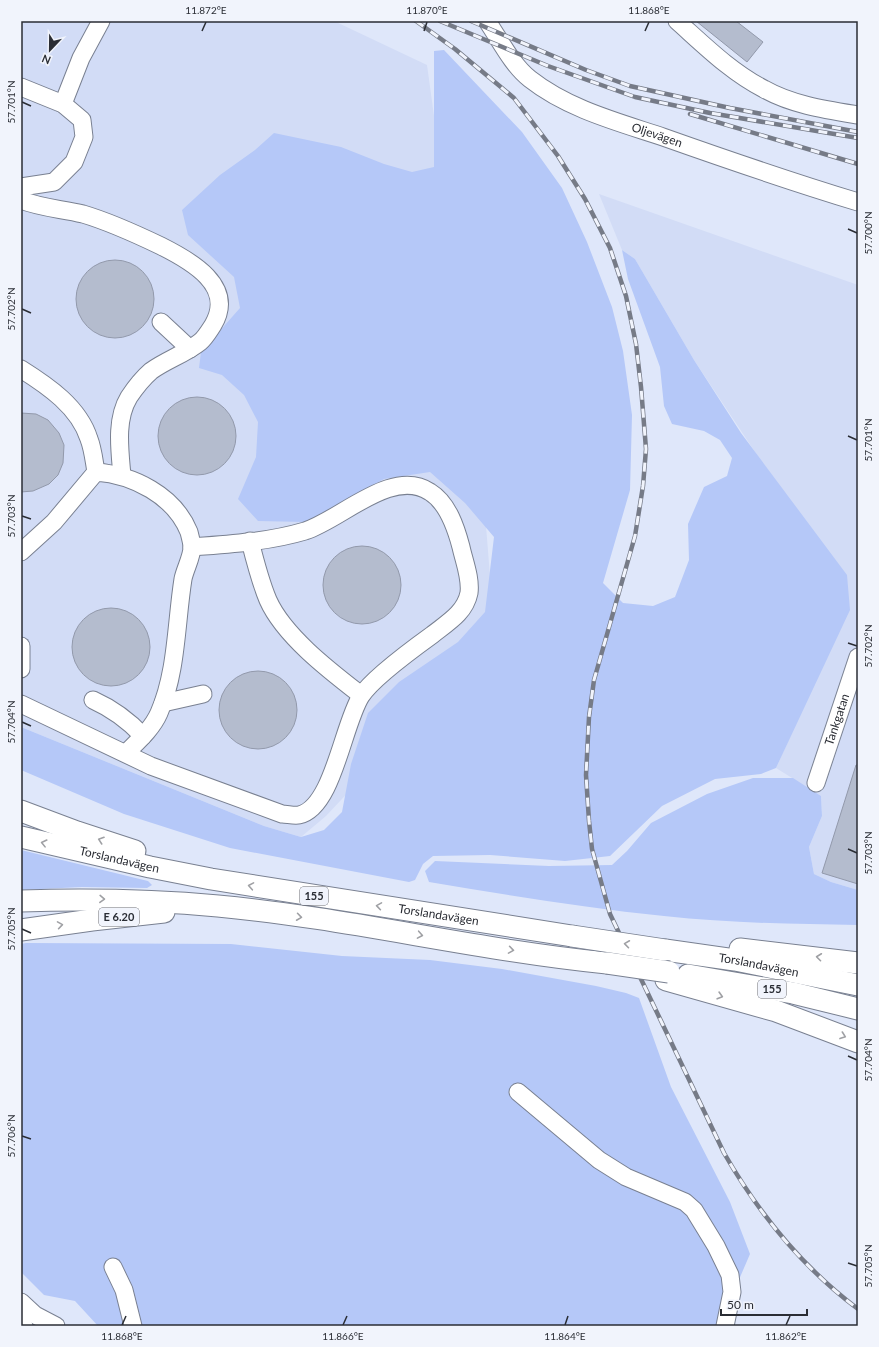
<svg xmlns="http://www.w3.org/2000/svg" width="879" height="1347" viewBox="0 0 879 1347" font-family="Lato,sans-serif">
<style>
.built{fill:#d2dcf6}
.green{fill:#b5c8f8}
.building{fill:#b4bcce;stroke:#9299ab}
.lines{fill:none;stroke-linecap:round;stroke-linejoin:round}
.minor-casing{stroke:#798091;stroke-width:19}
.major-casing{stroke:#798091;stroke-width:23}
.minor{stroke:#fff;stroke-width:17}
.major{stroke:#fff;stroke-width:21}
.rail-casing{stroke:#767b87;stroke-width:4.5}
.rail{stroke:#f1f4fc;stroke-width:3;stroke-dasharray:9;stroke-linecap:butt}
.major-bridge-casing{stroke:#798091;stroke-width:23;stroke-linecap:butt}
.major-bridge{stroke:#fff;stroke-width:21}
.oneway{stroke:#9fa0a4}
.ticks{fill:none;stroke:#2a2d34;stroke-width:1.5}
.labels{text-anchor:middle;stroke-width:3.5;stroke-linejoin:round;paint-order:stroke}
.shield{fill:#f1f4fc;stroke:#666970;stroke-width:1}
.shield-label{font-size:11px;font-weight:bold;fill:#2a2d34}
.street-label{font-size:12px;fill:#2a2d34;stroke:#f1f4fc}
.neatline{fill:none;stroke:#2a2d34;stroke-width:1.5}
.ticks-label{font-size:10px;text-anchor:middle;fill:#2a2d34}
</style>
<rect width="100%" height="100%" fill="#dfe7fa"/>
<g class="built">
<polygon points="21,21 334,21 427,65 480,450 493,614 372,767 326,816 301,837 264,826 21,727"/>
<polygon points="599,194 858,285 858,890 831,882 814,874 809,847 822,816 821,796 776,768 814,684 763,464 694,360 635,259 622,250"/>
</g>
<g class="green">
<polygon points="444,50 522,132 562,188 587,242 612,307 623,351 632,415 630,490 603,583 623,603 653,606 675,597 689,560 688,524 704,487 727,476 732,458 720,440 704,431 672,424 664,406 660,367 628,279 622,250 635,259 694,360 741,433 847,575 850,610 776,768 761,774 715,779 662,806 610,856 565,861 490,855 433,856 423,864 415,880 409,882 230,848 124,814 21,770 21,727 264,826 301,837 324,830 342,812 351,764 368,713 399,682 458,642 485,612 494,537 465,503 430,472 384,479 306,522 258,521 238,499 256,457 258,422 244,395 222,375 199,368 201,352 240,308 234,277 188,235 182,210 220,175 255,150 274,133 341,147 384,164 412,172 434,167 434,51"/>
<path d="M753 778H793L821 796 822 816 809 847 814 874 831 882 858 890V925C793 924 728 923 664 916 585 908 507 895 429 882L425 871 435 861 549 866 612 865 627 851 651 823 707 794Z"/>
<polygon points="21,850 148,881 152,885 147,888 82,887 21,890"/>
<polygon points="26,943 231,944 342,956 430,960 502,969 596,986 626,993 639,998 671,1087 730,1202 750,1254 719,1326 98,1326 75,1301 44,1295 21,1272 21,944"/>
</g>
<g class="building">
<polygon points="696,21 736,21 763,42 747,62"/>
<circle cx="115" cy="299" r="39"/>
<circle cx="197" cy="436" r="39"/>
<polygon points="21,413 36,414 48,420 59,433 64,445 63,463 58,475 49,484 33,491 21,492"/>
<circle cx="362" cy="585" r="39"/>
<circle cx="111" cy="647" r="39"/>
<circle cx="258" cy="710" r="39"/>
<polygon points="856,765 858,765 858,884 822,873"/>
</g>
<g class="lines">
<defs>
<g id="minor">
<path id="s1" d="M487 21C500 40 512 65 530 79 568 109 618 122 663 137 728 160 792 182 858 202"/>
<path d="M677 21C705 46 731 72 764 89 792 105 827 110 858 115"/>
<polyline points="21,87 63,104 82,120 84,137 74,162 54,182 21,187"/>
<polyline points="63,104 81,58 101,21"/>
<path d="M21 200C41 208 63 209 83 214 110 222 136 234 161 246 191 261 236 286 213 325 209 331 205 338 200 342 185 354 166 360 151 371 143 378 135 388 129 397 115 420 120 451 122 476"/>
<polyline points="161,322 190,349"/>
<path d="M21 369C48 386 79 407 89 439 93 449 94 461 96 472"/>
<path d="M250 541C255 561 260 581 268 600 284 636 330 671 361 695"/>
<path d="M21 552 54 522 96 472C133 475 174 495 189 532 190 536 192 543 192 547 192 557 185 569 183 579 176 623 177 672 159 713 152 729 138 741 126 753"/>
<polyline points="21,646 21,669"/>
<path d="M93 700C113 709 128 720 143 736"/>
<polyline points="163,703 203,694"/>
<path d="M21 704 151 766 282 814C287 814 294 816 299 815 333 808 343 724 361 696 372 679 414 648 432 635 447 623 465 613 469 593 471 578 464 561 461 547 456 528 448 503 430 492 392 467 342 519 305 531 268 542 229 544 192 547"/>
<path id="s2" d="M816 783 858 657"/>
<polyline points="518,1092 599,1160 626,1177 685,1202 694,1210 716,1246 730,1275 732,1292 725,1326"/>
<polyline points="113,1267 124,1290 133,1326"/>
<polyline points="21,1302 35,1315 56,1326"/>
<polyline points="21,1320 24,1326"/>
</g>
<g id="major">
<polyline points="21,811 77,832 135,851"/>
<path id="s3" d="M21 837 150 867 211 879 572 936"/>
<path d="M21 901C87 899 152 900 218 906 348 918 476 950 607 963"/>
<polyline points="21,930 92,920 164,912"/>
<polyline points="740,949 858,963"/>
<path id="s4" d="M665 950 735 960 858 985"/>
<polyline points="688,975 793,993 858,1009"/>
<polyline points="666,980 776,1011 858,1042"/>
</g>
</defs>
<use href="#minor" class="minor-casing"/>
<use href="#major" class="major-casing"/>
<use href="#minor" class="minor"/>
<use href="#major" class="major"/>
<defs>
<g id="rail">
<path d="M416 21 455 49 514 98 558 156 585 199 610 248 626 296 636 344 641 387 646 449 643 486 635 536 594 680 589 717 586 775 589 821 592 849 610 914 724 1153C759 1214 802 1267 858 1309"/>
<polyline points="440,21 548,66 635,97 710,113 858,138"/>
<polyline points="471,21 586,70 630,86 730,108 858,132"/>
<polyline points="690,114 858,164"/>
</g>
</defs>
<use href="#rail" class="rail-casing"/>
<use href="#rail" class="rail"/>
<defs>
<g id="major-bridge">
<polyline points="572,936 665,950"/>
<polyline points="607,963 669,972"/>
</g>
</defs>
<use href="#major-bridge" class="major-bridge-casing"/>
<use href="#major-bridge" class="major-bridge"/>
</g>
<defs><path id="oneway-chevron" d="M-2-3.5L2.5 0L-2 3.5" fill="none" stroke-width="1.6" stroke-linecap="round" stroke-linejoin="round"/></defs>
<g class="oneway">
<use href="#oneway-chevron" transform="translate(101 840) rotate(-161)"/>
<use href="#oneway-chevron" transform="translate(44 843) rotate(-166)"/>
<use href="#oneway-chevron" transform="translate(251 886) rotate(-170)"/>
<use href="#oneway-chevron" transform="translate(102 899) rotate(2)"/>
<use href="#oneway-chevron" transform="translate(379 906) rotate(-171)"/>
<use href="#oneway-chevron" transform="translate(299 917) rotate(8)"/>
<use href="#oneway-chevron" transform="translate(60 925) rotate(-9)"/>
<use href="#oneway-chevron" transform="translate(420 935) rotate(10)"/>
<use href="#oneway-chevron" transform="translate(627 944) rotate(-172)"/>
<use href="#oneway-chevron" transform="translate(511 950) rotate(9)"/>
<use href="#oneway-chevron" transform="translate(819 957) rotate(-173)"/>
<use href="#oneway-chevron" transform="translate(720 996) rotate(16)"/>
<use href="#oneway-chevron" transform="translate(843 1036) rotate(20)"/>
</g>
<path class="ticks" d="M202 31 206 22M424 31 427 22M645 31 649 22M22 102 31 106M848 229 857 233M22 309 31 313M848 436 857 440M22 516 31 519M848 643 857 646M22 722 31 726M848 849 857 853M22 929 31 933M848 1056 857 1060M22 1136 31 1139M848 1263 857 1266M122 1325 126 1316M343 1325 347 1316M565 1325 568 1316M786 1325 790 1316"/>
<g class="labels">
<g class="shield">
<rect x="300" y="887" width="28" height="18" rx="3"/>
<rect x="99" y="908" width="40" height="18" rx="3"/>
<rect x="758" y="980" width="28" height="18" rx="3"/>
</g>
<g class="shield-label">
<text x="314" y="900">155</text>
<text x="119" y="921">E 6.20</text>
<text x="772" y="993">155</text>
</g>
<g class="street-label">
<text dy="4" stroke="none"><textPath href="#s1" startOffset="212">Oljevägen</textPath></text>
<text dy="4" stroke="none"><textPath href="#s2" startOffset="67">Tankgatan</textPath></text>
<text dy="4" stroke="none"><textPath href="#s3" startOffset="101">Torslandavägen</textPath></text>
<text dy="4" stroke="none"><textPath href="#s3" startOffset="425">Torslandavägen</textPath></text>
<text dy="4" stroke="none"><textPath href="#s4" startOffset="95">Torslandavägen</textPath></text>
</g>
</g>
<rect width="879" height="1347" fill="none" stroke="#f1f4fc" stroke-width="44"/>
<g transform="translate(50 50) rotate(202)" stroke="#f1f4fc" stroke-width="3" paint-order="stroke">
<path d="M0-3L7 15L0 10L-7 15Z" fill="#2a2d34"/>
<text y="-6" font-size="11" font-weight="bold" text-anchor="middle" fill="#2a2d34">N</text>
</g>
<path d="M721 1309v6h86v-6" fill="none" stroke="#2a2d34" stroke-width="2"/>
<text x="727" y="1309" font-size="12" fill="#2a2d34" stroke="#f1f4fc" stroke-width="3" paint-order="stroke">50 m</text>
<rect x="22" y="22" width="835" height="1303" class="neatline"/>
<g class="ticks-label">
<text x="206" y="14">11.872°E</text>
<text x="427" y="14">11.870°E</text>
<text x="649" y="14">11.868°E</text>
<text transform="translate(11 102) rotate(-90)" y="4">57.701°N</text>
<text transform="translate(868 233) rotate(-90)" y="4">57.700°N</text>
<text transform="translate(11 309) rotate(-90)" y="4">57.702°N</text>
<text transform="translate(868 440) rotate(-90)" y="4">57.701°N</text>
<text transform="translate(11 516) rotate(-90)" y="4">57.703°N</text>
<text transform="translate(868 646) rotate(-90)" y="4">57.702°N</text>
<text transform="translate(11 722) rotate(-90)" y="4">57.704°N</text>
<text transform="translate(868 853) rotate(-90)" y="4">57.703°N</text>
<text transform="translate(11 929) rotate(-90)" y="4">57.705°N</text>
<text transform="translate(868 1060) rotate(-90)" y="4">57.704°N</text>
<text transform="translate(11 1136) rotate(-90)" y="4">57.706°N</text>
<text transform="translate(868 1266) rotate(-90)" y="4">57.705°N</text>
<text x="122" y="1340">11.868°E</text>
<text x="343" y="1340">11.866°E</text>
<text x="565" y="1340">11.864°E</text>
<text x="786" y="1340">11.862°E</text>
</g>
</svg>
